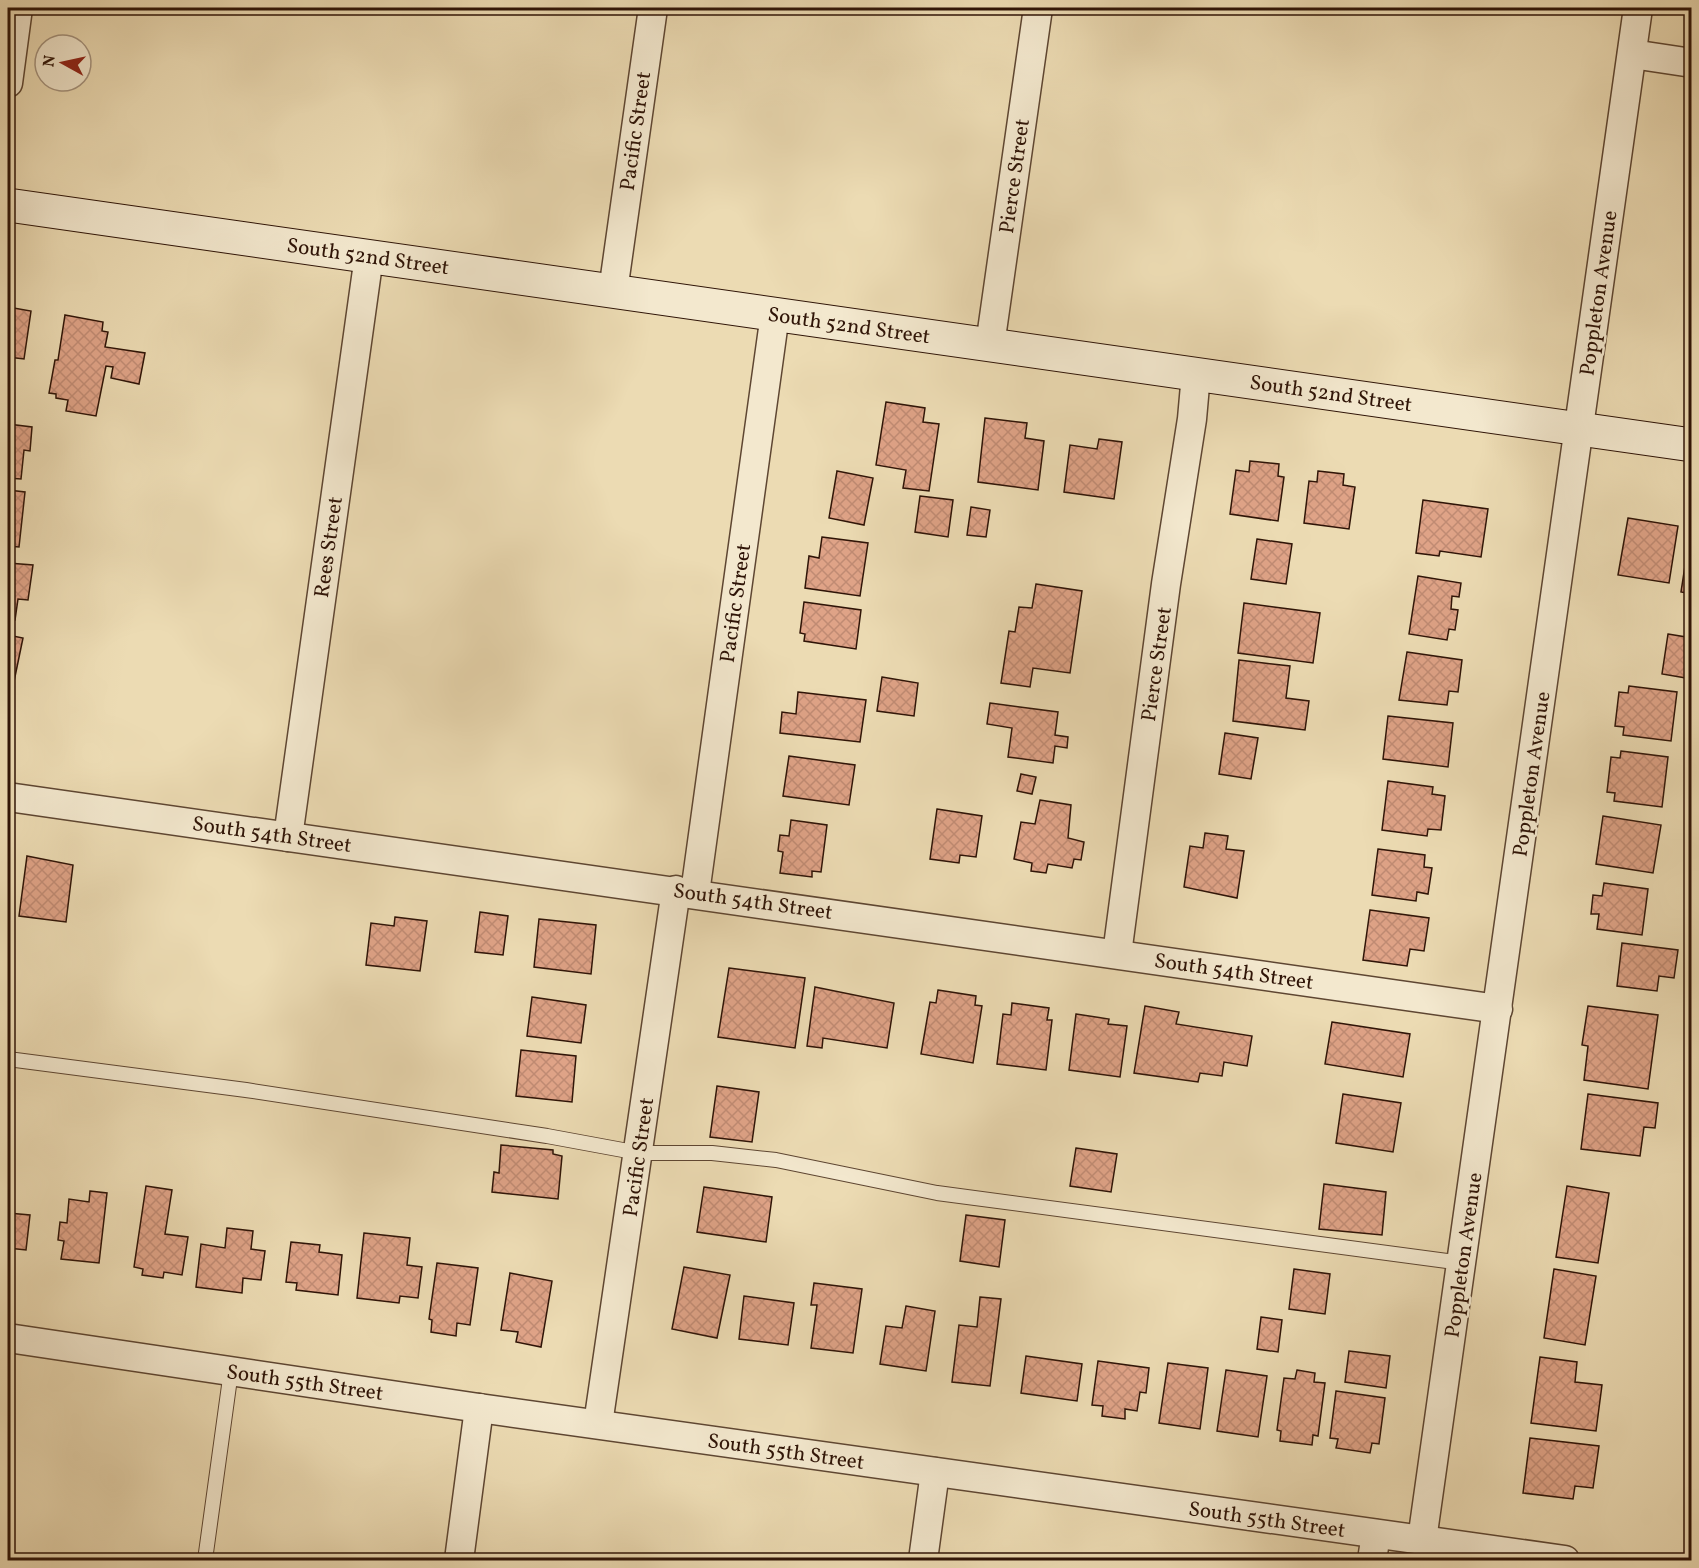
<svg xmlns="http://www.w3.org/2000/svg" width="1699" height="1568" viewBox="0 0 1699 1568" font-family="Vollkorn,serif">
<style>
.building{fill:url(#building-cross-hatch);stroke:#2f1407;stroke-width:1.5}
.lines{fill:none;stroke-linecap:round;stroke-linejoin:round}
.lane-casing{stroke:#5e4632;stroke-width:16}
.street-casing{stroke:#5e4632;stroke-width:31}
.secondary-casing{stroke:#2f1407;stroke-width:35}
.lane{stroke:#f3e8ce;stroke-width:14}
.street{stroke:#f3e8ce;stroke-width:28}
.secondary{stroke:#f3e8ce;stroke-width:33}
.labels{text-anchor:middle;stroke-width:5;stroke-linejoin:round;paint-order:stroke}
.street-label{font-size:21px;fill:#2f1407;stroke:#f3e8ce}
</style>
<defs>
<pattern id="building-cross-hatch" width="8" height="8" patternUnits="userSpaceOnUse" patternTransform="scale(1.5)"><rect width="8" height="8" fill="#dfa387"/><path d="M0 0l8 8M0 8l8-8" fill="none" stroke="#c08b73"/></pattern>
</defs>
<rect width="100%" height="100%" fill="#ecdbb3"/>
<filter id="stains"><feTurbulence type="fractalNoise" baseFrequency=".00333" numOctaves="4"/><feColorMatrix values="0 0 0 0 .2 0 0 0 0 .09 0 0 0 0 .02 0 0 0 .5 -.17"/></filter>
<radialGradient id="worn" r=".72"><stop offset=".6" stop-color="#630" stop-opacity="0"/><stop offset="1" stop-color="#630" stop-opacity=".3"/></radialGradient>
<g class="building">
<polygon points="8,307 31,311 24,359 8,357"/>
<polygon points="65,315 103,322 102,331 108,332 105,347 145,353 139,384 111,378 113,367 106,366 96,416 66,411 68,400 56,398 56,394 49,393 55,360 58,360"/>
<polygon points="886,402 925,408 923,422 939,424 929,491 903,488 906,470 876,465"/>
<polygon points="985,418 1027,423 1025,438 1044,441 1038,490 978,482"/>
<polygon points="8,424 32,427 30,451 24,450 21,479 8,478"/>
<polygon points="1099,439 1122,442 1114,499 1064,492 1070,445 1097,449"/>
<polygon points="1250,461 1279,464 1278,476 1284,477 1278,521 1230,514 1236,470 1249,472"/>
<polygon points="837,471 873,478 864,525 829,518"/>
<polygon points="1318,471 1344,474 1343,485 1355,487 1349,529 1304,523 1309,481 1317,482"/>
<polygon points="8,490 25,492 19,547 8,546"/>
<polygon points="920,496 953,500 948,537 915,532"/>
<polygon points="1423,500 1488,509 1481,557 1440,551 1439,556 1416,553"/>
<polygon points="971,507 990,510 986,537 967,535"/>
<polygon points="1628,518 1678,526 1669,583 1618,575"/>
<polygon points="1691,527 1692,527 1692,594 1681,592"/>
<polygon points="822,537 868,543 860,596 805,588 809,556 819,558"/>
<polygon points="1257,539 1292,544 1286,584 1251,579"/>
<polygon points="8,563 33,565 28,600 18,599 15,620 8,619"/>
<polygon points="1418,576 1461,583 1459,597 1452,596 1451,609 1458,610 1455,630 1449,629 1447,640 1409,634"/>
<polygon points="1036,584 1082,591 1070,673 1033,668 1030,687 1001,683 1009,631 1015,632 1019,607 1032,608"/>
<polygon points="804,602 861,610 856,649 804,641 805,634 800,633"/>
<polygon points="1244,603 1320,613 1313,663 1238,653"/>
<polygon points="1668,634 1692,638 1692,679 1662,674"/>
<polygon points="8,635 23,638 11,696 8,696"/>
<polygon points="1407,652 1462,660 1458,692 1449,691 1447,705 1399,700"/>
<polygon points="1239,660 1290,666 1286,698 1309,701 1305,730 1233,721"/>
<polygon points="882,677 918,683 914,716 877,711"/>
<polygon points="1629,686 1677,692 1671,741 1623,735 1624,727 1615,726 1619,692 1628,693"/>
<polygon points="798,692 866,700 860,742 780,733 782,712 796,714"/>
<polygon points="990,703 1058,712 1055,735 1068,737 1067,748 1055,746 1053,763 1008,757 1012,728 987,724"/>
<polygon points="1388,716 1453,723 1448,767 1383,759"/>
<polygon points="1225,733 1258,738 1251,779 1219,774"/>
<polygon points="1621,751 1668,757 1662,807 1614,801 1615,793 1607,792 1611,757 1620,758"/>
<polygon points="789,756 855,765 849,805 783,796"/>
<polygon points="1021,774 1036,777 1032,794 1017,791"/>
<polygon points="1388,781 1433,787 1432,794 1445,796 1441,830 1428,829 1427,836 1382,830"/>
<polygon points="1040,800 1071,805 1068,838 1084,842 1081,860 1074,859 1072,868 1048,864 1046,873 1031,871 1032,863 1014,859 1021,822 1035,824"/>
<polygon points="937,809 982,816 976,857 960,855 959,863 930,859"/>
<polygon points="1603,816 1661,825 1653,873 1596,864"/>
<polygon points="791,820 827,825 821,872 812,871 812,877 780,873 783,852 778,851 780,835 789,836"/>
<polygon points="1205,833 1228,836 1226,849 1244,851 1237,898 1184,887 1190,846 1203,848"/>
<polygon points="1378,849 1425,855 1424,867 1432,868 1428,894 1417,892 1416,901 1372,895"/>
<polygon points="27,856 73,865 66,922 19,916"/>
<polygon points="1604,883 1648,889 1642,935 1597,929 1599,914 1591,914 1593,895 1602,896"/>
<polygon points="1370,910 1429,918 1424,951 1410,949 1407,966 1363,960"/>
<polygon points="480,912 508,916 503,955 475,952"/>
<polygon points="395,917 427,921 420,971 366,965 371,923 394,926"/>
<polygon points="539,919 596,925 591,974 534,967"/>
<polygon points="1622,943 1678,950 1674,978 1659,976 1657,991 1617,986"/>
<polygon points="729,968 805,978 795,1048 718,1037"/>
<polygon points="815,987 894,1003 887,1048 823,1038 822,1048 807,1046"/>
<polygon points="938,990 976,996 975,1005 982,1006 973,1063 921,1054 930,1002 936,1003"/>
<polygon points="532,997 586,1005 581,1043 527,1036"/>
<polygon points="1012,1003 1049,1008 1047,1020 1052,1020 1046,1070 997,1064 1003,1014 1011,1015"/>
<polygon points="1145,1006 1179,1012 1176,1024 1252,1036 1247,1066 1224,1062 1222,1076 1200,1073 1198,1082 1134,1073"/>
<polygon points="1588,1006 1658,1015 1648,1089 1584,1080 1588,1046 1582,1045"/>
<polygon points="1076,1014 1109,1019 1108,1024 1127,1026 1120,1077 1069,1070"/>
<polygon points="1332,1022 1410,1034 1403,1077 1325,1064"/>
<polygon points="521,1050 576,1056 572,1102 516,1096"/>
<polygon points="717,1086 759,1092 752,1142 710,1137"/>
<polygon points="1343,1094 1401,1103 1393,1152 1336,1143"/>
<polygon points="1588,1094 1658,1103 1655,1128 1644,1127 1640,1156 1581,1149"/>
<polygon points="501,1145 553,1150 553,1154 562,1156 558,1199 492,1192 494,1172 499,1173"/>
<polygon points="1076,1148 1117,1154 1111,1192 1070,1186"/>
<polygon points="1324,1184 1386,1192 1382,1235 1319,1229"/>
<polygon points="146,1186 172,1190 165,1234 188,1237 182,1275 164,1272 163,1278 142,1275 143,1269 134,1267"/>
<polygon points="1567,1186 1609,1193 1598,1263 1556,1257"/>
<polygon points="704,1187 772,1197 766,1242 697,1232"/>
<polygon points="90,1191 107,1193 99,1263 61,1259 64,1241 58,1240 60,1222 67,1223 69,1199 89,1202"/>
<polygon points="8,1213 30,1215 26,1250 8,1248"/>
<polygon points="966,1215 1005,1220 999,1267 960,1261"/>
<polygon points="227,1228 253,1231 251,1249 265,1251 261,1280 243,1278 242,1293 196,1287 201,1244 225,1248"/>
<polygon points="364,1233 410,1238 407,1265 422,1267 418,1298 400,1296 399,1303 357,1298"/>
<polygon points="291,1242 320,1245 319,1252 342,1255 338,1295 296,1290 297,1283 286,1282"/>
<polygon points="437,1263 478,1268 470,1325 457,1323 456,1336 431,1332 432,1320 429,1319"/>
<polygon points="684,1267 730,1275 717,1338 672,1329"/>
<polygon points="1294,1269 1330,1274 1325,1314 1289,1309"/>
<polygon points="1554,1269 1596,1276 1585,1345 1544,1338"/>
<polygon points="510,1273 552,1281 541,1347 516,1342 518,1332 501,1330"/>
<polygon points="814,1283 862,1289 853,1353 811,1348 817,1305 811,1305"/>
<polygon points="744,1296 794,1303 788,1345 739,1339"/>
<polygon points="980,1297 1001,1299 990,1386 952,1382 959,1325 977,1327"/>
<polygon points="906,1306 935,1311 926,1371 880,1364 886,1326 902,1328"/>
<polygon points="1261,1317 1282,1320 1278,1352 1257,1349"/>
<polygon points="1349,1351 1390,1356 1386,1388 1345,1382"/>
<polygon points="1026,1356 1082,1364 1077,1401 1021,1393"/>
<polygon points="1540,1357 1577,1362 1575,1382 1602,1385 1596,1431 1531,1423"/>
<polygon points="1098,1361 1149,1368 1146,1393 1140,1392 1137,1411 1125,1409 1125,1419 1102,1416 1103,1406 1092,1405"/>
<polygon points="1168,1363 1208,1368 1200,1429 1159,1423"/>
<polygon points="1226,1370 1267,1376 1258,1437 1217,1431"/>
<polygon points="1297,1370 1315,1373 1314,1382 1325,1383 1318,1436 1313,1435 1312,1445 1280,1441 1281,1431 1277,1430 1284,1378 1295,1379"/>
<polygon points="1336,1391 1385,1398 1379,1444 1372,1443 1370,1453 1336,1448 1338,1439 1330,1438"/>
<polygon points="1530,1438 1599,1446 1593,1488 1575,1486 1573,1499 1523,1493"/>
</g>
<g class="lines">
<defs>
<g id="lane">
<polyline points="8,1059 246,1090 547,1136 639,1153 712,1153 776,1160 937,1193 1462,1263"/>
<polyline points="205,1560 231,1371"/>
</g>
<g id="street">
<polyline points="1632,54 1692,63"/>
<polyline points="8,83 18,8"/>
<polyline points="613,291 653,8"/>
<polyline points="990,345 1038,8"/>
<polyline points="8,797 1498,1009"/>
<polyline points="288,837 369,256"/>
<polyline points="695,893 775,314"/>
<polyline points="1117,954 1166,584 1192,419 1196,374"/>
<polyline points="8,1338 479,1408 1565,1560"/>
<polyline points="598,1424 676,890"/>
<polyline points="1422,1540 1638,8"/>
<polyline points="459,1560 479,1408"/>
<polyline points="923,1560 935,1472"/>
<polyline points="1372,1560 1376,1534"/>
</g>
<polyline id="secondary" points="8,205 1692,445"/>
</defs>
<use href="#lane" class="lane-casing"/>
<use href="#street" class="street-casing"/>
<use href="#secondary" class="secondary-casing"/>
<use href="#lane" class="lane"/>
<use href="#street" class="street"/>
<use href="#secondary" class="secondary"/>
</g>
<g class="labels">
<g class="street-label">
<text transform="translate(635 131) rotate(-82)" y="7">Pacific Street</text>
<text transform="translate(1014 176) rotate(-82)" y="7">Pierce Street</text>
<text transform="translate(368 256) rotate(8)" y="7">South 52nd Street</text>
<text transform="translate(1598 293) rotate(-82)" y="7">Poppleton Avenue</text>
<text transform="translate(849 325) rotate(8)" y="7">South 52nd Street</text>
<text transform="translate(1331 393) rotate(8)" y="7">South 52nd Street</text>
<text transform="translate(328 547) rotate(-82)" y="7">Rees Street</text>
<text transform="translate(735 603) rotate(-82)" y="7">Pacific Street</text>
<text transform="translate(1156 664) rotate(-82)" y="7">Pierce Street</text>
<text transform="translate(1531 774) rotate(-82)" y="7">Poppleton Avenue</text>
<text transform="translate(272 834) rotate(8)" y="7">South 54th Street</text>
<text transform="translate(753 901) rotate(8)" y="7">South 54th Street</text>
<text transform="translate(1234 971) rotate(8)" y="7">South 54th Street</text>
<text transform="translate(638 1157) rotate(-82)" y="7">Pacific Street</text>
<text transform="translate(1463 1255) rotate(-82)" y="7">Poppleton Avenue</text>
<text transform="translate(305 1382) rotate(8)" y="7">South 55th Street</text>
<text transform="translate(786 1451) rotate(8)" y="7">South 55th Street</text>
<text transform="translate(1267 1519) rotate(8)" y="7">South 55th Street</text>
</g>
</g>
<rect width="1699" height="1568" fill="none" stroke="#ecdbb3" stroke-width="30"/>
<rect x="9" y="9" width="1681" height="1550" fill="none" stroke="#2f1407" stroke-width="3"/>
<rect x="15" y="15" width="1669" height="1538" fill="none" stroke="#2f1407" stroke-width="1.5"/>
<g transform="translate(63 63) rotate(278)"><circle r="28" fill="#f3e8ce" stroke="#a5937e" stroke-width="1.5"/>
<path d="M0-4.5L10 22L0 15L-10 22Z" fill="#8f2418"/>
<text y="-9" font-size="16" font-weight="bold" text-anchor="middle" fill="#2f1407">N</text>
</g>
<rect width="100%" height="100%" filter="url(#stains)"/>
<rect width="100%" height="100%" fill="url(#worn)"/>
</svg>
